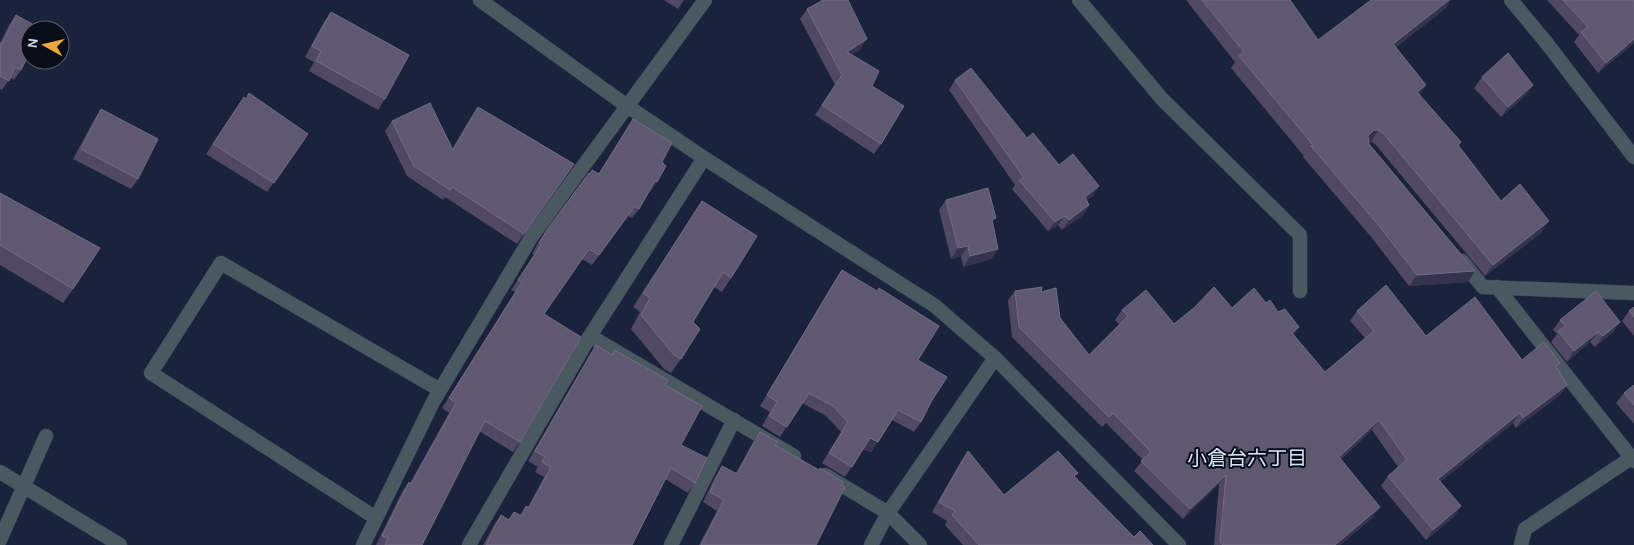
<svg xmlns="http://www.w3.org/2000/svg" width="1634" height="545" viewBox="0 0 1634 545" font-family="Karla,'Noto Sans JP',sans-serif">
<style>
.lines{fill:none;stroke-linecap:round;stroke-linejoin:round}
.minor-casing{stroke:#374057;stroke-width:15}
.minor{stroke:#4a5860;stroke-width:14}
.wall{fill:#514863}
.shaded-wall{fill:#35334d}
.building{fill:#5f5871;stroke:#716c84}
.labels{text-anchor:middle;stroke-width:4;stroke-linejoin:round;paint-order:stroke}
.neighbourhood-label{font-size:20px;fill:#d8e4fe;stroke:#080d17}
</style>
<rect width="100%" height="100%" fill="#19233b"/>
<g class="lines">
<defs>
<g id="minor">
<polyline points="480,0 627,106 704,158 935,306 995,358 1179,545"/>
<polyline points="1079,0 1162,99 1300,235 1300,291"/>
<polyline points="1511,0 1545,41 1634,157"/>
<polyline points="1462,261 1483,287 1634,293"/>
<polyline points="1497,287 1634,461"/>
<polyline points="590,336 794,456"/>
<polyline points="0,472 120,545"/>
<polyline points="825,475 888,513 920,545"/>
<polyline points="376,518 151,373 221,263 440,390"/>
<polyline points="0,540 46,436"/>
<polyline points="363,545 433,402 532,236 705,0"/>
<polyline points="469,545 590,336 704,158"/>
<polyline points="671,545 734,420"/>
<polyline points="871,545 888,513 995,358"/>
<polyline points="1521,545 1525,529 1631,458"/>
</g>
</defs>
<use href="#minor" class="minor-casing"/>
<use href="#minor" class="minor"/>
</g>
<g class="wall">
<polygon points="664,0 684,0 678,9"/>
<polygon points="1186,0 1290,0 1318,40 1446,8 1396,47 1426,85 1419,95 1461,142 1458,146 1501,201 1541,233 1485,276 1375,144 1371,142 1369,142 1369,144 1475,271 1468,282 1409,286 1372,238 1303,157 1304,156 1231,68 1235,62"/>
<polygon points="1547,0 1634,0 1634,43 1598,73 1574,42 1579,35"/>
<polygon points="807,9 860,50 852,54 872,86 881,144 874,154 815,115 835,85 800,19"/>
<polygon points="331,12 385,99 378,110 309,71 314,62 305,57 324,22"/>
<polygon points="16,15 21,70 14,80 10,78 2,90 0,89 0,43 9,25"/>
<polygon points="1482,77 1533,85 1526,95 1501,117 1474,88"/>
<polygon points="955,80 1059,165 1093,196 1087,200 1089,205 1083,215 1062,230 1058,225 1048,231 1012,189 1015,185 949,90"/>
<polygon points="237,107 308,134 267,192 206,154"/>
<polygon points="478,107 574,164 517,244 445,197 443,200 407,176 385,131 392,121 452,149 471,117"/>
<polygon points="101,109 138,179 131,189 73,159 94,120"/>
<polygon points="633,119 662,162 657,182 650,192 649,191 639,209 632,218 628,216 592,265 582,259 544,314 520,442 513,452 479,431 422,545 376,545 402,492 409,482 410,483 449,413 442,408 515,292 511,290 534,255 532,254 539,241 589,173 599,174"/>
<polygon points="0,193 73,289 63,303 0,265"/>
<polygon points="946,200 993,223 998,249 991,259 963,267 961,256 951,259 939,210"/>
<polygon points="702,201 731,278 722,292 714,287 693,322 681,359 671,373 664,369 631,329 640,312 633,307"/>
<polygon points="842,270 918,360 931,402 921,422 914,432 892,420 871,452 863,449 845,477 822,463 841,432 826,416 802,403 780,437 762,426 770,412 760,406 835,280"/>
<polygon points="1015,291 1041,292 1060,318 1089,355 1120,325 1115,320 1122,310 1174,324 1232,308 1266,303 1325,372 1365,338 1350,321 1357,311 1426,336 1522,360 1560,363 1557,368 1567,385 1560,395 1516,428 1513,423 1440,482 1455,516 1426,540 1381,486 1388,476 1398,467 1372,430 1341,459 1373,517 1340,545 1214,545 1219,484 1183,519 1134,471 1143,460 1106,423 1102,427 1012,337 1008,300"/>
<polygon points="1634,307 1634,336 1622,321 1629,311"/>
<polygon points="1560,320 1620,322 1613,332 1595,347 1590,342 1567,362 1551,342 1557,334 1553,330"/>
<polygon points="596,345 611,355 614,350 665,385 681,445 695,483 688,493 665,479 632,545 483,545 494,525 501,515 508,520 514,512 520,515 526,506 528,507 544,477 535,472 538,467 528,461 589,356"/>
<polygon points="1634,385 1634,424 1616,403 1624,393"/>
<polygon points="760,432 775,445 841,485 816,545 699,545 717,511 703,502 715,477 722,466 736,473 753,442"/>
<polygon points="968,451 1004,495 1075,477 1134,537 1153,545 963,545 945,525 947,521 932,512 961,461"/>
</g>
<g class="shaded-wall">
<polygon points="1449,0 1451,0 1446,8 1385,55 1393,44"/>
<polygon points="867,39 860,50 840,62 847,52"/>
<polygon points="1634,39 1634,43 1598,73 1606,63"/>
<polygon points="1426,85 1418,97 1417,92"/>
<polygon points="1533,85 1526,95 1501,117 1508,107"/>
<polygon points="1374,130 1378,130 1371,142 1366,142 1368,136"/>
<polygon points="655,181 657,182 650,192 648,191"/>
<polygon points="1099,186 1093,196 1078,207 1085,197"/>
<polygon points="1089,205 1083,215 1062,230 1069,220"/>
<polygon points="1065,216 1058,225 1048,231 1055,222"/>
<polygon points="1549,221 1541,233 1485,276 1493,265"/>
<polygon points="968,246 961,256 951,259 958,248"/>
<polygon points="998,249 991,259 963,267 970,256"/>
<polygon points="1475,271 1468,282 1409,286 1417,275"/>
<polygon points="1620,322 1613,332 1595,347 1603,336"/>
<polygon points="1299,327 1292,337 1292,333"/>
<polygon points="1598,332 1590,342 1567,362 1574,351"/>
<polygon points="1567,385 1560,395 1516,428 1523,418"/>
<polygon points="1520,413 1513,423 1431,489 1438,479"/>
<polygon points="1379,420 1372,430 1332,466 1339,457"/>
<polygon points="870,438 878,442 871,452 863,448"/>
<polygon points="1226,475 1219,484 1183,519 1190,509"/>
<polygon points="1461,506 1455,516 1426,540 1433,530"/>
<polygon points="1380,507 1373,517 1340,545 1335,545"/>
</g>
<g class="building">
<polygon points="823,0 848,0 867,39 847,52 879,71 872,86 904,106 881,144 822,105 842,75 807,9"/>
<polygon points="1202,0 1290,0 1318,40 1371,0 1449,0 1393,44 1426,85 1417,92 1461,142 1458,145 1501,201 1520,184 1549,221 1493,265 1383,133 1378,130 1374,130 1368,136 1369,144 1475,271 1417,275 1380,227 1311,146 1313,145 1239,56 1244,52"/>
<polygon points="1563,0 1634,0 1634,39 1606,63 1581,32 1588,27"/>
<polygon points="331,12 409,55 385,99 316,61 321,51 312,46"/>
<polygon points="16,15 41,29 41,30 30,30 30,52 21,70 15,67 9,81 0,76 0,43 2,44"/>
<polygon points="1508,53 1533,85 1508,107 1482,77"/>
<polygon points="971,68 1027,138 1033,133 1059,165 1073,154 1099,186 1085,197 1089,205 1069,220 1065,216 1055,222 1019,180 1024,178 955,80"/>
<polygon points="249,93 308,134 274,183 213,144 244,97 246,99"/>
<polygon points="430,103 453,150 478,107 574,164 524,234 452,187 450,190 414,166 392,121"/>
<polygon points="101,109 158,139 138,179 81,149"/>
<polygon points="633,119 672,143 662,162 666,166 657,182 655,181 639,209 635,206 599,255 589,249 544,314 581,337 520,442 485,421 422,545 385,545 388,538 382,536 409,482 411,484 456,403 449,398 522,282 518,280 541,245 539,244 546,231 589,173 590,174 592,170 599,174"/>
<polygon points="988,188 996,218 992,220 998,249 970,256 968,246 958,248 946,200"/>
<polygon points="0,193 100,248 73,289 0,245"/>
<polygon points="702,201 757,236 731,278 723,272 693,322 700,329 681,359 674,355 641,315 650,298 643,293"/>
<polygon points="842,270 877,291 879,288 939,326 918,360 947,377 931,402 921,422 898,410 878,442 870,438 852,467 829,453 848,422 833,406 809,393 787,427 769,416 777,402 767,395"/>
<polygon points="1386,285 1426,336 1475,297 1522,360 1544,342 1560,363 1556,366 1567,385 1523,418 1520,413 1438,479 1461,506 1433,530 1388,476 1407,460 1379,420 1339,457 1380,507 1335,545 1223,545 1220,542 1226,475 1190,509 1141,461 1151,452 1113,413 1109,417 1019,327 1015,291 1042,287 1041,292 1056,288 1060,318 1089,355 1128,316 1122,310 1146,290 1174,324 1195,307 1214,287 1232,308 1254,288 1266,303 1270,300 1278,312 1285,309 1299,327 1292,333 1325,372 1374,331 1357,311"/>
<polygon points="1596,291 1620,322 1603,336 1598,332 1574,351 1558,331 1566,326 1560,320"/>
<polygon points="1634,307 1634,317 1629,311"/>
<polygon points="596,345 612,355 614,350 668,380 665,385 702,406 681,445 707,458 695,483 671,468 632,545 486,545 501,515 509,520 514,512 522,516 526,506 529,508 551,467 542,462 545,457 535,451"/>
<polygon points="1634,385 1634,405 1624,393"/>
<polygon points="760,432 778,442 775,445 819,470 820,468 843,482 841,485 845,487 816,545 701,545 724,500 710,492 722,466 737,474"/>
<polygon points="968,451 1004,495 1058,451 1078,473 1074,476 1134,537 1140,531 1153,545 979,545 952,515 955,511 939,502"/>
</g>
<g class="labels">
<g class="neighbourhood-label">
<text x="1247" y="465">小倉台六丁目</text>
</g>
</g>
<g transform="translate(45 45) rotate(278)"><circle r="24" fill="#080d17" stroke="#595f6b"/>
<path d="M0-4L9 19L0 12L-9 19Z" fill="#eda83b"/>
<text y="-8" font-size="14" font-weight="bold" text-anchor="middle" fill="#d2d9e9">N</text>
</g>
</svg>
